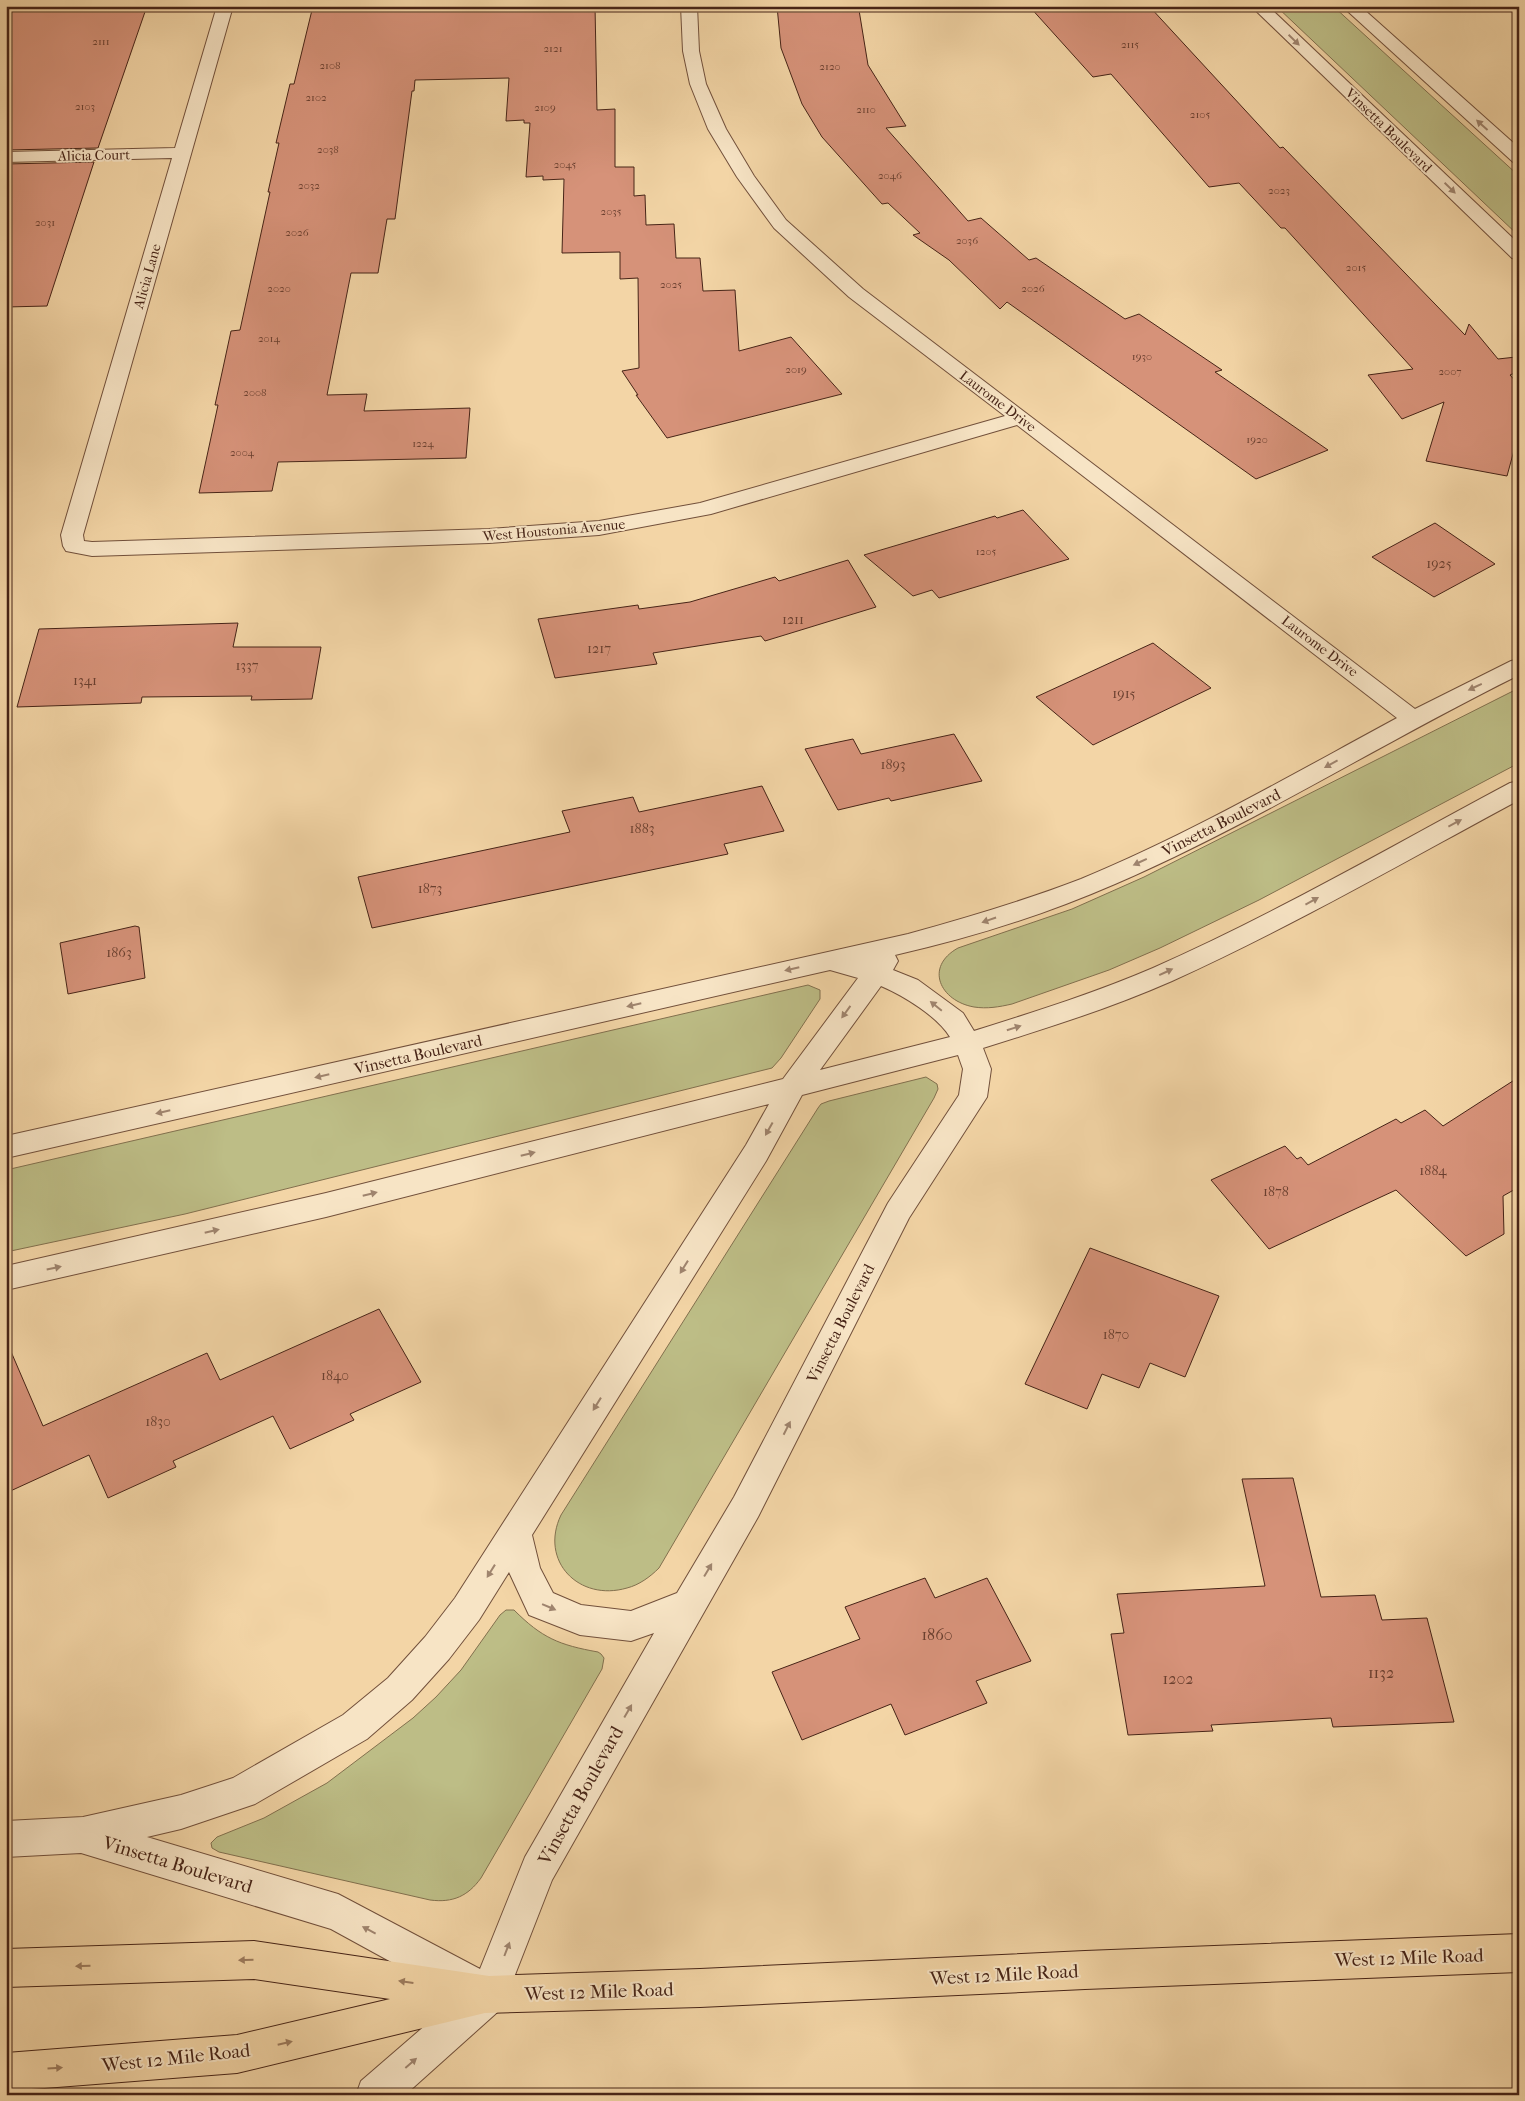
<svg xmlns="http://www.w3.org/2000/svg" width="1525" height="2101" viewBox="0 0 1525 2101" font-family="'IM FELL French Canon',serif">
<style>
.green{fill:#bdbd86;stroke:#82704e}
.building{fill:#d69279;stroke:#472417}
.lines{fill:none;stroke-linecap:round;stroke-linejoin:round}
.minor-casing{stroke:#72503b;stroke-width:2}
.major-casing{stroke:#472417;stroke-width:2}
.minor{fill:#f7e4c5;fill-rule:evenodd}
.major{fill:#f3d5a6;fill-rule:evenodd}
.oneway{fill:#9f846e}
.oneway2{fill:#9d7c5e}
.labels{text-anchor:middle;stroke-width:4;stroke-linejoin:round;paint-order:stroke}
.far-number-label{font-size:11px;fill:#6b4030}
.far-street-label{font-size:14px;fill:#472417;stroke:#f7e4c5}
.number-label{font-size:14px;fill:#6b4030}
.street-label{font-size:16px;fill:#472417;stroke:#f7e4c5}
.near-number-label{font-size:16px;fill:#6b4030}
.near-street-label{font-size:19px;fill:#472417;stroke:#f7e4c5}
</style>
<rect width="100%" height="100%" fill="#f3d5a6"/>
<filter id="stains"><feTurbulence type="fractalNoise" baseFrequency=".004" numOctaves="4"/><feColorMatrix values="0 0 0 0 .2 0 0 0 0 .09 0 0 0 0 .02 0 0 0 .5 -.17"/></filter>
<radialGradient id="worn" r=".72"><stop offset=".6" stop-color="#630" stop-opacity="0"/><stop offset="1" stop-color="#630" stop-opacity=".3"/></radialGradient>
<g class="green">
<polygon points="1276,6 1333,6 1519,176 1519,236"/>
<path d="M1519 688V763L1259 900 1160 948 1109 970 1012 1004C999 1007 987 1009 974 1007 940 1001 924 967 958 948L1072 909 1144 877Z"/>
<polygon points="808,985 820,990 820,999 781,1058 772,1068 185,1214 6,1252 6,1170"/>
<path d="M926 1077 937 1084 938 1089 934 1098 659 1568C650 1577 639 1585 627 1588 579 1602 539 1561 561 1515L818 1108 821 1104 829 1101Z"/>
<path d="M506 1610H514C542 1638 559 1645 598 1652L601 1654 604 1658 602 1669 481 1878C468 1896 453 1903 430 1900L219 1852 212 1848 211 1843 217 1837 264 1818 327 1783 413 1718 436 1697 461 1670 500 1615Z"/>
</g>
<g class="building">
<polygon points="6,6 147,6 98,148 6,150"/>
<polygon points="390,6 595,6 597,110 615,109 615,167 634,167 634,196 645,195 646,225 674,224 676,258 700,258 703,291 735,290 739,351 791,337 842,394 667,438 636,395 638,395 622,371 639,368 638,278 620,279 620,252 562,253 564,179 543,180 543,176 526,177 530,123 524,123 524,120 506,121 509,78 415,80 414,91 412,91 395,219 387,219 378,273 351,273 327,395 367,394 364,411 470,408 466,458 278,462 272,491 199,493 218,405 215,405 231,331 240,330 270,192 268,192 279,143 276,143 290,84 294,84 312,10 389,9"/>
<polygon points="777,6 854,6 855,10 859,10 868,65 906,126 886,128 968,221 981,218 1029,260 1036,258 1125,319 1139,314 1222,370 1215,372 1328,450 1256,479 1007,302 1000,309 949,260 913,235 920,233 888,203 882,204 822,137 802,104 781,48"/>
<polygon points="1029,6 1149,6 1280,148 1283,147 1465,335 1469,324 1498,359 1516,357 1519,371 1510,375 1519,385 1519,432 1507,476 1426,461 1444,402 1402,419 1368,375 1413,369 1285,228 1281,228 1239,183 1209,187 1111,74 1093,77"/>
<polygon points="94,162 47,306 6,307 6,164"/>
<polygon points="1023,510 1069,559 939,598 932,590 913,596 864,555 995,516 997,518"/>
<polygon points="1435,523 1495,564 1434,597 1372,557"/>
<polygon points="848,560 876,607 765,641 761,636 653,653 657,664 555,678 538,619 638,605 639,609 690,602 775,577 779,581"/>
<polygon points="238,623 233,647 321,647 312,699 251,700 252,696 142,697 141,703 17,707 39,629"/>
<polygon points="1153,643 1211,688 1093,745 1036,697"/>
<polygon points="954,734 982,781 891,801 889,798 838,810 805,749 853,739 861,754"/>
<polygon points="762,786 784,831 724,844 728,854 372,928 358,877 570,832 562,811 633,797 639,812"/>
<polygon points="135,926 139,927 145,978 68,994 60,943"/>
<polygon points="1519,1077 1519,1187 1503,1196 1504,1234 1466,1256 1396,1190 1269,1249 1211,1180 1285,1146 1297,1159 1301,1157 1308,1165 1396,1119 1401,1123 1425,1110 1443,1126"/>
<polygon points="1090,1248 1219,1296 1185,1377 1150,1363 1139,1388 1102,1374 1087,1409 1025,1384"/>
<polygon points="379,1309 421,1382 350,1414 354,1420 290,1449 273,1416 173,1461 176,1467 108,1498 89,1455 6,1493 6,1340 43,1426 207,1353 220,1380"/>
<polygon points="1293,1478 1321,1597 1375,1595 1382,1620 1427,1618 1454,1722 1333,1727 1331,1718 1211,1725 1213,1731 1128,1735 1111,1634 1124,1633 1117,1594 1265,1586 1242,1479"/>
<polygon points="925,1578 935,1598 987,1578 1031,1661 976,1681 987,1703 905,1735 891,1704 802,1740 772,1672 860,1639 845,1607"/>
</g>
<g class="lines">
<defs>
<g id="minor">
<path d="M217 6H233L83 535 84 541 92 542 489 529 599 521 700 503 1005 416 849 297 774 228 737 177 708 129 690 84 683 51 681 6H697L699 51 706 84 726 129 754 176 786 220 863 289 1415 709 1511 661 1519 659V675C1383 742 1254 824 1115 884 1044 915 970 938 895 955L898 961 893 970 918 980 963 1013 974 1031C1034 1012 1095 993 1153 968 1275 914 1392 846 1510 783L1519 781V800C1404 862 1291 927 1172 981 1111 1008 1047 1028 983 1048L991 1069 987 1097 909 1218 758 1517 552 1880 502 2008 405 2095H356L361 2081 457 1998 331 1929 81 1853 6 1857V1821L83 1817 181 1795 233 1778 343 1715 388 1678 425 1637 455 1598 746 1145 769 1104 326 1217 6 1290V1266L326 1193 783 1079 858 978 830 970 6 1158V1136L908 934C966 918 1024 901 1081 879 1190 834 1293 774 1397 718L1017 425 711 514 599 535 489 543 92 556 66 551 63 546 61 535 172 158 6 162V152L175 148ZM881 986C904 996 937 1016 950 1037L820 1070ZM958 1055 963 1069 959 1095 888 1203 734 1497 677 1593 631 1611 581 1605 553 1593 540 1568 532 1535 766 1161 802 1095ZM509 1572 529 1615 580 1635 631 1641 654 1633 525 1857 480 1969 338 1894 147 1837 181 1829 255 1804 367 1739 412 1700 449 1659 479 1620Z"/>
<polygon points="1251,6 1268,6 1519,244 1519,260 1512,258"/>
<polygon points="1342,6 1360,6 1519,148 1519,163 1513,162"/>
</g>
<polygon id="major" points="1519,1934 1519,1972 1085,1989 700,2007 485,2013 237,2073 6,2091 6,2053 237,2035 390,1999 254,1979 6,1987 6,1949 254,1941 489,1976 700,1969 1085,1951"/>
</defs>
<use href="#minor" class="minor-casing"/>
<use href="#major" class="major-casing"/>
<use href="#minor" class="minor"/>
<use href="#major" class="major"/>
</g>
<defs><path id="oneway-solid" d="M-6-.8H1V-3.2L6.5 0L1 3.2V.8H-6Z" transform="scale(1.25)"/></defs>
<g class="oneway">
<use href="#oneway-solid" transform="translate(1294 40) rotate(44)"/>
<use href="#oneway-solid" transform="translate(1482 125) rotate(-138)"/>
<use href="#oneway-solid" transform="translate(1450 188) rotate(44)"/>
<use href="#oneway-solid" transform="translate(1475 687) rotate(155)"/>
<use href="#oneway-solid" transform="translate(1331 764) rotate(151)"/>
<use href="#oneway-solid" transform="translate(1455 823) rotate(-28)"/>
<use href="#oneway-solid" transform="translate(1140 862) rotate(155)"/>
<use href="#oneway-solid" transform="translate(1312 901) rotate(-29)"/>
<use href="#oneway-solid" transform="translate(989 920) rotate(161)"/>
<use href="#oneway-solid" transform="translate(792 969) rotate(167)"/>
<use href="#oneway-solid" transform="translate(1166 972) rotate(-25)"/>
<use href="#oneway-solid" transform="translate(634 1005) rotate(167)"/>
<use href="#oneway-solid" transform="translate(936 1006) rotate(-141)"/>
<use href="#oneway-solid" transform="translate(846 1012) rotate(126)"/>
<use href="#oneway-solid" transform="translate(1014 1028) rotate(-17)"/>
<use href="#oneway-solid" transform="translate(322 1076) rotate(167)"/>
<use href="#oneway-solid" transform="translate(163 1112) rotate(167)"/>
<use href="#oneway-solid" transform="translate(769 1129) rotate(119)"/>
<use href="#oneway-solid" transform="translate(528 1154) rotate(-14)"/>
<use href="#oneway-solid" transform="translate(370 1194) rotate(-14)"/>
<use href="#oneway-solid" transform="translate(212 1231) rotate(-13)"/>
<use href="#oneway-solid" transform="translate(684 1267) rotate(122)"/>
<use href="#oneway-solid" transform="translate(54 1268) rotate(-12)"/>
<use href="#oneway-solid" transform="translate(597 1404) rotate(122)"/>
<use href="#oneway-solid" transform="translate(787 1428) rotate(-63)"/>
<use href="#oneway-solid" transform="translate(708 1570) rotate(-59)"/>
<use href="#oneway-solid" transform="translate(491 1571) rotate(122)"/>
<use href="#oneway-solid" transform="translate(549 1607) rotate(23)"/>
<use href="#oneway-solid" transform="translate(628 1711) rotate(-60)"/>
<use href="#oneway-solid" transform="translate(369 1930) rotate(-152)"/>
<use href="#oneway-solid" transform="translate(507 1949) rotate(-69)"/>
<use href="#oneway-solid" transform="translate(411 2063) rotate(-41)"/>
</g>
<g class="oneway2">
<use href="#oneway-solid" transform="translate(246 1960) rotate(178)"/>
<use href="#oneway-solid" transform="translate(83 1966) rotate(178)"/>
<use href="#oneway-solid" transform="translate(406 1982) rotate(-172)"/>
<use href="#oneway-solid" transform="translate(285 2043) rotate(-13)"/>
<use href="#oneway-solid" transform="translate(55 2068) rotate(-4)"/>
</g>
<g class="labels">
<g class="far-number-label">
<text x="101" y="45">2111</text>
<text x="1130" y="48">2115</text>
<text x="553" y="52">2121</text>
<text x="330" y="69">2108</text>
<text x="830" y="70">2120</text>
<text x="316" y="101">2102</text>
<text x="85" y="110">2103</text>
<text x="545" y="111">2109</text>
<text x="866" y="113">2110</text>
<text x="1200" y="118">2105</text>
<text x="328" y="153">2038</text>
<text x="565" y="168">2045</text>
<text x="890" y="179">2046</text>
<text x="309" y="189">2032</text>
<text x="1279" y="194">2023</text>
<text x="611" y="215">2035</text>
<text x="45" y="226">2031</text>
<text x="297" y="236">2026</text>
<text x="967" y="244">2036</text>
<text x="1356" y="271">2015</text>
<text x="671" y="288">2025</text>
<text x="279" y="292">2020</text>
<text x="1033" y="292">2026</text>
<text x="269" y="342">2014</text>
<text x="1142" y="360">1930</text>
<text x="796" y="373">2019</text>
<text x="1450" y="375">2007</text>
<text x="255" y="396">2008</text>
<text x="1257" y="443">1920</text>
<text x="423" y="447">1224</text>
<text x="242" y="456">2004</text>
<text x="986" y="555">1205</text>
</g>
<g class="far-street-label">
<text transform="translate(1389 130) rotate(44)" y="5">Vinsetta Boulevard</text>
<text transform="translate(94 155) rotate(-1)" y="5">Alicia Court</text>
<text transform="translate(147 276) rotate(-74)" y="5">Alicia Lane</text>
<text transform="translate(998 401) rotate(37)" y="5">Laurome Drive</text>
<text transform="translate(554 530) rotate(-5)" y="5">West Houstonia Avenue</text>
<text transform="translate(1320 646) rotate(37)" y="5">Laurome Drive</text>
</g>
<g class="number-label">
<text x="1439" y="568">1925</text>
<text x="793" y="624">1211</text>
<text x="599" y="653">1217</text>
<text x="247" y="670">1337</text>
<text x="85" y="685">1341</text>
<text x="1124" y="698">1915</text>
<text x="893" y="769">1893</text>
<text x="642" y="833">1883</text>
<text x="430" y="893">1873</text>
<text x="119" y="957">1863</text>
<text x="1433" y="1175">1884</text>
<text x="1276" y="1196">1878</text>
<text x="1116" y="1339">1870</text>
<text x="335" y="1380">1840</text>
<text x="158" y="1426">1830</text>
</g>
<g class="street-label">
<text transform="translate(1221 822) rotate(-27)" y="6">Vinsetta Boulevard</text>
<text transform="translate(418 1054) rotate(-13)" y="6">Vinsetta Boulevard</text>
<text transform="translate(840 1323) rotate(-63)" y="6">Vinsetta Boulevard</text>
</g>
<g class="near-number-label">
<text x="937" y="1640">1860</text>
<text x="1381" y="1678">1132</text>
<text x="1178" y="1684">1202</text>
</g>
<g class="near-street-label">
<text transform="translate(580 1795) rotate(-61)" y="7">Vinsetta Boulevard</text>
<text transform="translate(178 1864) rotate(17)" y="7">Vinsetta Boulevard</text>
<text transform="translate(1409 1957) rotate(-2)" y="7">West 12 Mile Road</text>
<text transform="translate(1004 1974) rotate(-3)" y="7">West 12 Mile Road</text>
<text transform="translate(599 1991) rotate(-2)" y="7">West 12 Mile Road</text>
<text transform="translate(176 2057) rotate(-6)" y="7">West 12 Mile Road</text>
</g>
</g>
<rect width="1525" height="2101" fill="none" stroke="#f3d5a6" stroke-width="25"/>
<rect x="8" y="8" width="1510" height="2086" fill="none" stroke="#472417" stroke-width="2.5"/>
<rect x="12" y="12" width="1500" height="2076" fill="none" stroke="#472417"/>
<rect width="100%" height="100%" filter="url(#stains)"/>
<rect width="100%" height="100%" fill="url(#worn)"/>
</svg>
